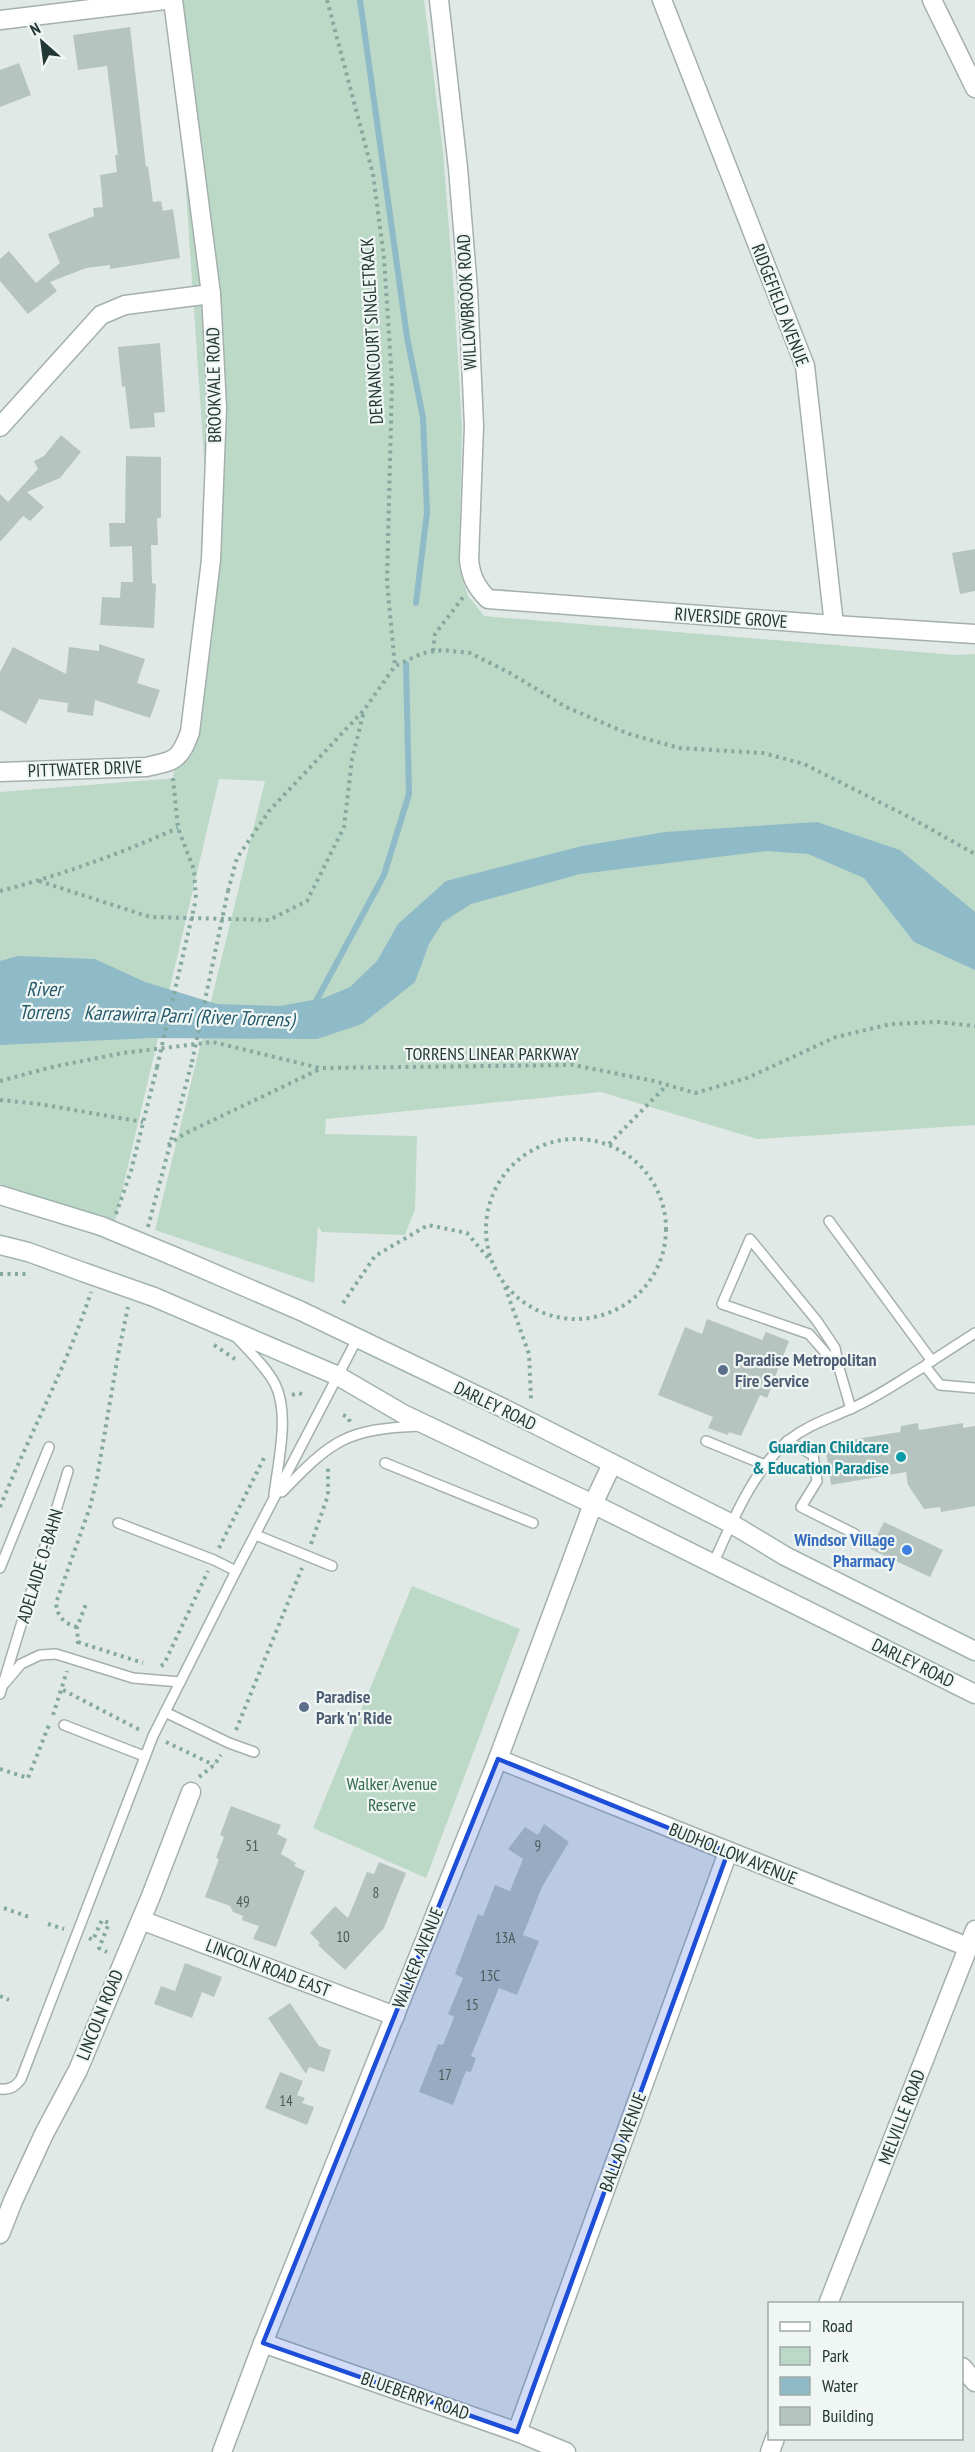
<svg xmlns="http://www.w3.org/2000/svg" width="975" height="2452" viewBox="0 0 975 2452" font-family="'PT Sans Narrow',sans-serif">
<style>
.green{fill:#bcd8c6}
.water{fill:#8fbac8}
.lines{fill:none;stroke-linecap:round;stroke-linejoin:round}
.stream{stroke:#8fbac8;stroke-width:6}
.building{fill:#b6c4bf}
.service-casing{stroke:#a4b0ad;stroke-width:12}
.minor-casing{stroke:#a4b0ad;stroke-width:21}
.secondary-casing{stroke:#a1b4af;stroke-width:21}
.path{stroke:#85a9a1;stroke-width:4;stroke-dasharray:3 4.5;stroke-linecap:butt}
.service{stroke:#fff;stroke-width:9}
.minor{stroke:#fff;stroke-width:18}
.secondary{stroke:#fff;stroke-width:18}
.secondary-bridge-casing{stroke:#a1b4af;stroke-width:21;stroke-linecap:butt}
.path-bridge{stroke:#85a9a1;stroke-width:4;stroke-dasharray:3 4.5;stroke-linecap:butt}
.secondary-bridge{stroke:#fff;stroke-width:18}
.marked{fill:#1d4ed8;fill-opacity:0.2;stroke:#1d4ed8;stroke-width:4.5;stroke-linejoin:round}
.service-dot{fill:#5c6f8a;stroke:#f0f6f4;stroke-width:2}
.culture-dot{fill:#0f9aa8;stroke:#f0f6f4;stroke-width:2}
.shop-dot{fill:#3f7fe0;stroke:#f0f6f4;stroke-width:2}
.labels{text-anchor:middle;stroke-width:4.5;stroke-linejoin:round;paint-order:stroke}
.number-label{font-size:15px;fill:#485b57}
.street-label{font-size:18px;fill:#233834;stroke:#f0f6f4}
.service-label{font-size:18px;font-weight:bold;fill:#4e5e75;stroke:#f0f6f4;text-anchor:start}
.culture-label{font-size:18px;font-weight:bold;fill:#0d838f;stroke:#f0f6f4;text-anchor:end}
.shop-label{font-size:18px;font-weight:bold;fill:#366cbe;stroke:#f0f6f4;text-anchor:end}
.park-label{font-size:18px;fill:#326a4d;stroke:#f0f6f4}
.water-label{font-size:20px;font-style:italic;fill:#255a6c;stroke:#f0f6f4}
</style>
<rect width="100%" height="100%" fill="#e1e9e6"/>
<g class="green">
<polygon points="173,0 424,0 443,152 454,294 462,427 459,567 468,596 484,616 955,655 975,654 975,1125 757,1139 601,1092 326,1119 325,1134 417,1136 415,1209 405,1235 322,1232 318,1226 314,1283 155,1230 265,781 219,779 115,1221 0,1184 0,792 177,778 173,777 211,560"/>
<polygon points="412,1586 520,1629 426,1878 313,1828"/>
</g>
<polygon class="water" points="817,822 900,850 975,912 975,970 914,942 864,878 808,854 766,851 580,874 471,904 443,922 429,944 415,982 362,1024 317,1039 151,1038 0,1045 0,961 18,956 95,959 145,982 217,1004 280,1006 324,998 350,987 377,961 398,924 446,881 582,846 665,832"/>
<g class="lines">
<g class="stream">
<polyline points="360,0 407,337 423,418 427,512 416,603"/>
<polyline points="314,1005 384,875 409,794 406,664"/>
</g>
</g>
<g class="building">
<polygon points="130,27 146,167 148,166 153,202 161,201 163,211 173,209 180,258 110,269 110,265 86,268 50,282 57,291 28,314 0,281 0,259 9,251 36,283 60,263 48,234 94,216 93,208 103,207 100,175 117,172 115,155 118,155 107,66 78,70 73,35"/>
<polygon points="19,63 31,95 0,107 0,70"/>
<polygon points="160,343 165,412 154,413 155,427 130,429 125,386 122,387 118,347"/>
<polygon points="61,435 81,452 60,478 27,492 44,507 30,521 23,516 0,542 0,494 8,502 38,469 34,461 44,456"/>
<polygon points="126,456 161,457 161,518 157,518 158,545 151,545 152,583 156,584 154,628 100,625 102,597 120,598 121,582 133,582 132,546 110,547 109,523 125,523"/>
<polygon points="975,549 975,591 960,594 952,553"/>
<polygon points="99,644 145,659 137,683 160,690 150,718 95,700 93,716 67,712 68,703 39,699 26,724 0,710 0,672 13,647 66,674 69,647 99,651"/>
<polygon points="707,1319 762,1340 766,1332 789,1341 767,1398 760,1395 741,1436 729,1432 728,1435 708,1428 713,1417 658,1395 685,1327 702,1334"/>
<polygon points="918,1423 919,1430 963,1423 963,1428 975,1426 975,1506 941,1512 940,1507 924,1509 908,1485 906,1472 831,1485 825,1444 900,1432 901,1426"/>
<polygon points="884,1522 943,1550 930,1577 870,1549"/>
<polygon points="231,1806 281,1825 277,1834 287,1839 281,1854 296,1863 294,1866 305,1871 276,1947 253,1939 259,1926 242,1920 243,1916 233,1912 230,1906 205,1897 219,1859 216,1858 224,1837 220,1835"/>
<polygon points="544,1824 569,1842 542,1887 523,1935 539,1941 517,1995 499,1988 471,2056 476,2058 471,2072 466,2071 453,2105 419,2092 438,2044 443,2045 454,2017 448,2014 463,1978 455,1974 478,1914 483,1916 495,1885 510,1891 523,1859 508,1849 525,1827 538,1835"/>
<polygon points="379,1862 406,1873 384,1928 345,1970 318,1945 320,1943 310,1933 335,1906 348,1918 367,1872 374,1874"/>
<polygon points="185,1963 222,1977 214,1997 202,1992 192,2018 154,2004 161,1986 175,1991"/>
<polygon points="290,2003 319,2046 331,2050 324,2072 309,2067 306,2074 268,2018"/>
<polygon points="280,2072 303,2081 297,2095 305,2098 302,2103 314,2107 307,2125 265,2108"/>
</g>
<g class="lines">
<defs>
<g id="service">
<polyline points="829,1221 932,1361"/>
<path d="M237 1338C250 1352 266 1367 275 1384 290 1414 278 1462 274 1495"/>
<polyline points="927,1364 975,1333"/>
<polyline points="839,1368 835,1348 817,1321 750,1239 722,1304 809,1334 839,1368 851,1409"/>
<polyline points="706,1441 765,1465"/>
<polyline points="787,1441 813,1455 817,1481 801,1507 855,1534"/>
<polyline points="385,1463 533,1523"/>
<path d="M282 1492C332 1440 346 1429 420 1426"/>
<polyline points="118,1523 214,1560 236,1571"/>
<polyline points="256,1535 332,1566"/>
<path d="M713 1564C731 1524 754 1468 789 1440 808 1425 828 1419 850 1409 876 1398 901 1380 925 1366L940 1385 975 1388"/>
<polyline points="0,1568 49,1447"/>
<polyline points="5,1683 21,1664 40,1655 56,1654 133,1678 180,1682"/>
<polyline points="0,1694 68,1471"/>
<polyline points="165,1712 229,1743 254,1752"/>
<polyline points="64,1725 144,1756"/>
<path d="M0 2089C10 2090 15 2087 21 2079L153 1736 236 1571 357 1339"/>
</g>
<g id="minor">
<path d="M439 0 458 168 468 290 474 426 469 560C471 577 476 587 488 599L834 625 975 634"/>
<polyline points="662,0 805,366 834,625"/>
<polyline points="932,0 975,88"/>
<polyline points="0,20 165,0"/>
<polyline points="0,427 101,315 125,305 211,294"/>
<path d="M0 772 146 767C175 761 180 760 190 732L211 560 217 407 211 294 173 0"/>
<polyline points="498,1759 968,1947"/>
<polyline points="141,1920 395,2016"/>
<polyline points="0,2234 13,2201 44,2134 78,2070 151,1896 191,1792"/>
<polyline points="828,2304 975,1930"/>
<polyline points="263,2343 517,2432 566,2452"/>
<polyline points="962,2367 975,2382"/>
<polyline points="517,2432 728,1852"/>
<polyline points="222,2452 263,2343 498,1759 593,1504 612,1464"/>
<polyline points="770,2452 775,2438"/>
</g>
<g id="secondary">
<polyline points="0,1195 101,1226"/>
<polyline points="0,1245 28,1252 83,1272"/>
<polyline points="171,1255 301,1311 501,1407 732,1524 785,1556 975,1651"/>
<polyline points="154,1297 338,1376 405,1415 593,1504 975,1694"/>
</g>
</defs>
<use href="#service" class="service-casing"/>
<use href="#minor" class="minor-casing"/>
<use href="#secondary" class="secondary-casing"/>
<g class="path">
<polyline points="327,0 373,174 384,258 392,381 387,582 395,666"/>
<polyline points="433,651 435,634 464,596"/>
<polyline points="173,778 178,828 194,870 196,899"/>
<polyline points="39,881 150,917 269,920 307,901 344,827 352,759 364,711"/>
<path d="M0 891C62 875 119 854 178 828"/>
<polyline points="228,891 237,858 269,811 364,710 395,666 423,653 443,650 470,653 510,673 566,707 629,734 679,748 763,753 804,764 911,818 975,854"/>
<polyline points="0,1081 52,1067 123,1053 213,1042 320,1068 573,1065 654,1081 695,1093 747,1078 836,1037 891,1024 938,1022 975,1026"/>
<polyline points="0,1100 39,1104 143,1122"/>
<circle cx="576" cy="1229" r="90"/>
<polyline points="609,1144 667,1085"/>
<polyline points="168,1145 184,1134 320,1069"/>
<polyline points="116,1214 131,1171 157,1067"/>
<polyline points="148,1227 192,1062"/>
<polyline points="0,1274 29,1274"/>
<polyline points="505,1287 529,1354 531,1399"/>
<polyline points="343,1303 375,1256 428,1225 467,1233 490,1260"/>
<polyline points="214,1345 235,1359"/>
<polyline points="292,1395 299,1393 306,1396"/>
<polyline points="343,1415 348,1417 350,1422"/>
<path d="M0 1507C29 1435 67 1366 91 1292"/>
<polyline points="311,1544 328,1495 328,1467"/>
<polyline points="219,1548 264,1458"/>
<path d="M77 1627C65 1624 57 1617 56 1603L90 1507 97 1478 118 1355 128 1307"/>
<polyline points="78,1642 143,1663"/>
<polyline points="78,1644 77,1627 86,1604"/>
<polyline points="161,1666 164,1664 208,1571"/>
<polyline points="63,1690 140,1730"/>
<polyline points="53,1715 67,1671"/>
<polyline points="236,1730 302,1568"/>
<polyline points="166,1742 214,1765"/>
<polyline points="0,1769 28,1778 49,1725"/>
<polyline points="199,1777 214,1765 221,1755"/>
<polyline points="4,1908 29,1917"/>
<polyline points="48,1924 64,1929"/>
<polyline points="89,1938 93,1940 102,1920 109,1923 99,1948 107,1952"/>
<polyline points="0,1996 9,2000"/>
</g>
<use href="#service" class="service"/>
<use href="#minor" class="minor"/>
<use href="#secondary" class="secondary"/>
<defs>
<g id="secondary-bridge">
<polyline points="101,1226 171,1255"/>
<polyline points="83,1272 154,1297"/>
</g>
</defs>
<use href="#secondary-bridge" class="secondary-bridge-casing"/>
<g class="path-bridge">
<polyline points="192,1062 228,891"/>
<polyline points="157,1067 196,899"/>
</g>
<use href="#secondary-bridge" class="secondary-bridge"/>
</g>
<path class="marked" d="M498 1759 728 1852 517 2432 263 2343Z"/>
<g class="service-dot">
<circle cx="723" cy="1370" r="6"/>
<circle cx="304" cy="1707" r="6"/>
</g>
<circle class="culture-dot" cx="901" cy="1457" r="6"/>
<circle class="shop-dot" cx="907" cy="1550" r="6"/>
<g class="labels">
<g class="number-label">
<text x="252" y="1851">51</text>
<text x="538" y="1851">9</text>
<text x="376" y="1898">8</text>
<text x="243" y="1907">49</text>
<text x="343" y="1942">10</text>
<text x="505" y="1943">13A</text>
<text x="490" y="1981">13C</text>
<text x="472" y="2010">15</text>
<text x="445" y="2080">17</text>
<text x="286" y="2106">14</text>
</g>
<g class="street-label">
<text transform="translate(467 302) rotate(-93)" y="6">WILLOWBROOK ROAD</text>
<text transform="translate(780 305) rotate(69)" y="6">RIDGEFIELD AVENUE</text>
<text transform="translate(372 331) rotate(-93)" y="6">DERNANCOURT SINGLETRACK</text>
<text transform="translate(214 385) rotate(-91)" y="6">BROOKVALE ROAD</text>
<text transform="translate(731 618) rotate(4)" y="6">RIVERSIDE GROVE</text>
<text transform="translate(85 769) rotate(-2)" y="6">PITTWATER DRIVE</text>
<text x="492" y="1060">TORRENS LINEAR PARKWAY</text>
<text transform="translate(495 1406) rotate(26)" y="6">DARLEY ROAD</text>
<text transform="translate(40 1566) rotate(-73)" y="6">ADELAIDE O-BAHN</text>
<text transform="translate(913 1663) rotate(26)" y="6">DARLEY ROAD</text>
<text transform="translate(733 1854) rotate(22)" y="6">BUDHOLLOW AVENUE</text>
<text transform="translate(418 1958) rotate(-68)" y="6">WALKER AVENUE</text>
<text transform="translate(268 1968) rotate(21)" y="6">LINCOLN ROAD EAST</text>
<text transform="translate(100 2015) rotate(-68)" y="6">LINCOLN ROAD</text>
<text transform="translate(902 2117) rotate(-69)" y="6">MELVILLE ROAD</text>
<text transform="translate(623 2142) rotate(-70)" y="6">BALLAD AVENUE</text>
<text transform="translate(415 2396) rotate(19)" y="6">BLUEBERRY ROAD</text>
</g>
<g class="service-label">
<text x="735" y="1366">Paradise Metropolitan<tspan x="735" dy="21">Fire Service</tspan></text>
<text x="316" y="1703">Paradise<tspan x="316" dy="21">Park 'n' Ride</tspan></text>
</g>
<g class="culture-label">
<text x="889" y="1453">Guardian Childcare<tspan x="889" dy="21">&amp; Education Paradise</tspan></text>
</g>
<g class="shop-label">
<text x="895" y="1546">Windsor Village<tspan x="895" dy="21">Pharmacy</tspan></text>
</g>
<g class="park-label">
<text x="392" y="1790">Walker Avenue<tspan x="392" dy="21">Reserve</tspan></text>
</g>
<g class="water-label">
<text x="44" y="996">River<tspan x="44" dy="23">Torrens</tspan></text>
<text transform="translate(189 1016) rotate(2)" y="7">Karrawirra Parri (River Torrens)</text>
</g>
</g>
<rect x="768" y="2302" width="195" height="138" fill="#f0f6f4" stroke="#9eaaa7" stroke-width="1.5"/>
<rect x="780" y="2322" width="30" height="9" fill="#ffffff" stroke="#9eaaa7" stroke-width="1.5"/>
<text x="822" y="2332" font-size="18" fill="#233834">Road</text>
<rect x="780" y="2347" width="30" height="18" fill="#bcd8c6" stroke="#9eaaa7" stroke-width="1.5"/>
<text x="822" y="2362" font-size="18" fill="#233834">Park</text>
<rect x="780" y="2377" width="30" height="18" fill="#8fbac8" stroke="#9eaaa7" stroke-width="1.5"/>
<text x="822" y="2392" font-size="18" fill="#233834">Water</text>
<rect x="780" y="2407" width="30" height="18" fill="#b6c4bf" stroke="#9eaaa7" stroke-width="1.5"/>
<text x="822" y="2422" font-size="18" fill="#233834">Building</text>
<g transform="translate(42 42) rotate(332)" stroke="#f0f6f4" stroke-width="4.5" paint-order="stroke">
<path d="M0-4.5L10 22L0 15L-10 22Z" fill="#233834"/>
<text y="-9" font-size="16" font-weight="bold" text-anchor="middle" fill="#233834">N</text>
</g>
</svg>
